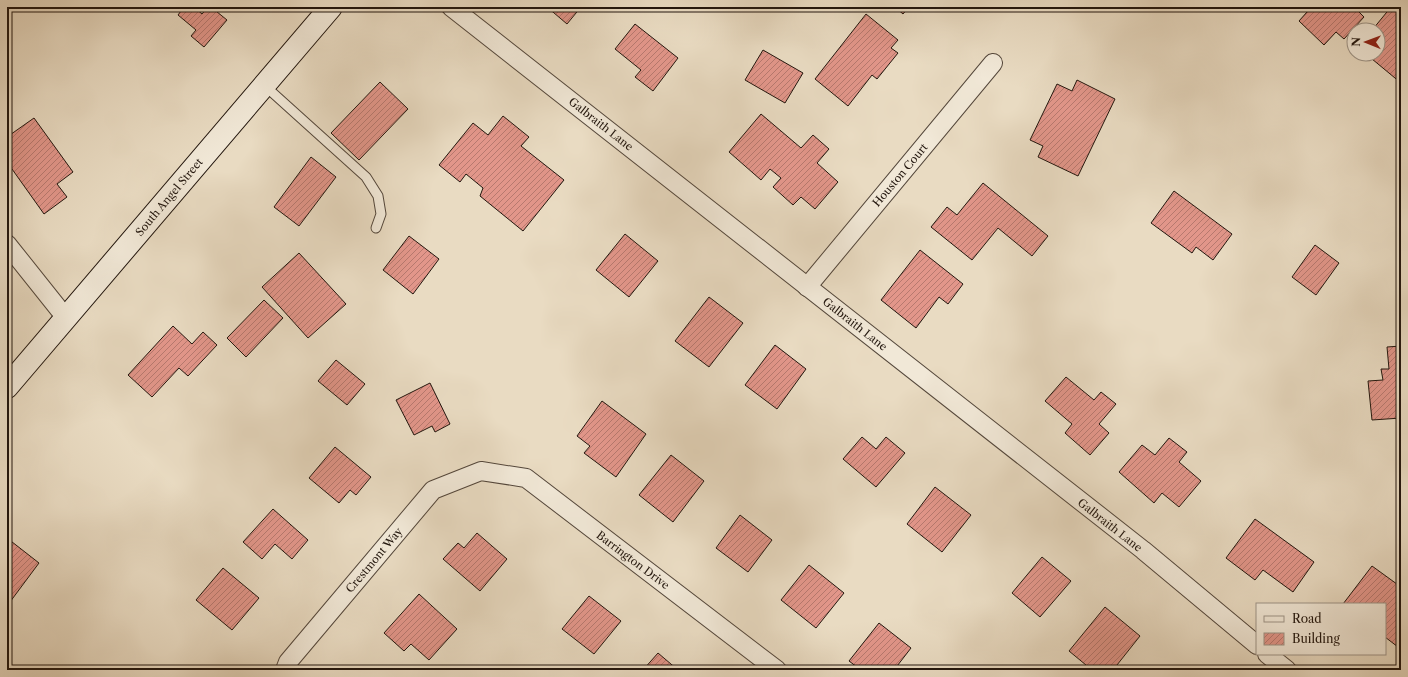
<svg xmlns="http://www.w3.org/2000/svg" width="1408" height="677" viewBox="0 0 1408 677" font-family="'Libre Caslon Text',serif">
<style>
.building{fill:url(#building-hatch);stroke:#22160e}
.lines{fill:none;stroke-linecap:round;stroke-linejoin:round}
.lane-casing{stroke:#54473b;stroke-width:11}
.street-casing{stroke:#54473b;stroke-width:20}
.secondary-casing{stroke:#22160e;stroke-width:24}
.lane{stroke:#f1e8d7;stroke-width:9}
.street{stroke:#f1e8d7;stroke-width:18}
.secondary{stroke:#f1e8d7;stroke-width:22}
.labels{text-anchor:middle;stroke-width:3.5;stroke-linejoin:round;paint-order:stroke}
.street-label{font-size:11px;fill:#22160e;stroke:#f1e8d7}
</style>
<defs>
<pattern id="building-hatch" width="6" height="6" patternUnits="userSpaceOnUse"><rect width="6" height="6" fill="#e2968a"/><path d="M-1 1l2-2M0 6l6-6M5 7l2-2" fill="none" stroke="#b7796f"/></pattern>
</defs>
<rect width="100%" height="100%" fill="#e9dbc2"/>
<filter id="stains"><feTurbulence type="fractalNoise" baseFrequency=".005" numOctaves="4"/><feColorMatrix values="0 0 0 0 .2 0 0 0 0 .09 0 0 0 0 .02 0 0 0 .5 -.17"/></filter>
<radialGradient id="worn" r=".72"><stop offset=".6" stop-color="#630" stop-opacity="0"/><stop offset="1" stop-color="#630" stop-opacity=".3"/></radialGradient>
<g class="building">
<polygon points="184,7 194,7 202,14 208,7 211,7 227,20 204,47 191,36 196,30 178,15"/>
<polygon points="547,7 581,7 567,24"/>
<polygon points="895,7 909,7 903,14"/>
<polygon points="1302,7 1354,7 1364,17 1344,39 1336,32 1324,45 1299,21 1307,12"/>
<polygon points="1391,7 1401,14 1401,83 1366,54 1378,54 1378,39 1381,35 1378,33 1378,30 1373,29"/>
<polygon points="866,14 898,40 891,48 898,53 877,79 872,75 848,106 815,79"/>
<polygon points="635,24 678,58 653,91 635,77 641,70 615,49"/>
<polygon points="763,50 803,73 785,103 745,80"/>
<polygon points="1077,80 1115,99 1078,176 1038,157 1043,146 1030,140 1057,84 1072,91"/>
<polygon points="380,82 408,109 359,160 331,133"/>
<polygon points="761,114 801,148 813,135 829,149 817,163 838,182 815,209 801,197 793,205 773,187 781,178 770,169 761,180 729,152"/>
<polygon points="503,116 529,137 521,146 564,180 523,231 480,196 483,188 466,174 460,182 439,165 473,123 488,135"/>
<polygon points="34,118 73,172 57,184 67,197 44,214 7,162 7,137"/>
<polygon points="311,157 336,177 299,226 274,207"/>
<polygon points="983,183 1048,236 1032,256 998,228 972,260 931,227 947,207 957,215"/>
<polygon points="1174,191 1232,234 1213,260 1196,247 1192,253 1151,223"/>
<polygon points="625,234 658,261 629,297 596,270"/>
<polygon points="409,236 439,259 413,294 383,270"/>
<polygon points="1315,245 1339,263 1316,295 1292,277"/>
<polygon points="920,250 963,284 948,304 939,297 916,328 881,300"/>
<polygon points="299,253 346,304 308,338 262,287"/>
<polygon points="709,297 743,323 709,367 675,341"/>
<polygon points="264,300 283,318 246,357 227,338"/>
<polygon points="173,326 192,344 203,332 217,345 188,376 179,368 152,397 128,375"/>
<polygon points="775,345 806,369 777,409 745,385"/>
<polygon points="1401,346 1401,418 1372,420 1368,381 1383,380 1381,369 1389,369 1387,347"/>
<polygon points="336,360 365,384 347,405 318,381"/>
<polygon points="1066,377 1094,400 1101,392 1116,404 1099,424 1109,433 1090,455 1065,433 1072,424 1045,401"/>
<polygon points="430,383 450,424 435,432 432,426 414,435 396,400"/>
<polygon points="602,401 646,434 616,477 584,453 590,446 577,436"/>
<polygon points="862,437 876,449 886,437 905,453 876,487 843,459"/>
<polygon points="1169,438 1187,452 1179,462 1201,481 1179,507 1162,493 1154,503 1119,472 1142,445 1155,455"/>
<polygon points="335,447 371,477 356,495 350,490 339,503 309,478"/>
<polygon points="671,455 704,481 673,522 639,495"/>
<polygon points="935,487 971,515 942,552 907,524"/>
<polygon points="273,509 308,540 292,559 275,544 262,559 243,542"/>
<polygon points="740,515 772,540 748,572 716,548"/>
<polygon points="1255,519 1314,562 1293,592 1263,570 1255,580 1226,558"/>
<polygon points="477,533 507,559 480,591 443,559 458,543 464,548"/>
<polygon points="7,538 39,563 7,606"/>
<polygon points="1042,557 1071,581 1040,617 1012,593"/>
<polygon points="809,565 844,593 816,628 781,600"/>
<polygon points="1372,566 1401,587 1401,603 1396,609 1401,613 1401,642 1398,647 1385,637 1385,604 1343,604"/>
<polygon points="223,568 259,598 232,630 196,600"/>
<polygon points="419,594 457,629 429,660 411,644 404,651 384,633"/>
<polygon points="589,596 621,621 594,654 562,629"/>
<polygon points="1105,607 1140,636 1113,670 1092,670 1069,651"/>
<polygon points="879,623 911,648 894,670 861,670 849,661"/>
<polygon points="658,653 678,670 643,670"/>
</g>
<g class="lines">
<defs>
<polyline id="lane" points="264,85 366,177 378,196 381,214 376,228"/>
<g id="street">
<polyline points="451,7 1143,550 1257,645"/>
<polyline points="7,244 66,318"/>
<polyline points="807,287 993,63"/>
<polyline points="1267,654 1287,670"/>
<polyline points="285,670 288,662 433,490 481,471 526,478 777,670"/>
</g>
<polyline id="secondary" points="7,387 331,7"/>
</defs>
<use href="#lane" class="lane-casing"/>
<use href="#street" class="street-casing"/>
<use href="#secondary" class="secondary-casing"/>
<use href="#lane" class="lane"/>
<use href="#street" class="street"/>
<use href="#secondary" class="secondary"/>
</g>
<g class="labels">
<g class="street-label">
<text transform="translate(601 124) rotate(38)" y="4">Galbraith Lane</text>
<text transform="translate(900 175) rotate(-50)" y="4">Houston Court</text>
<text transform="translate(169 197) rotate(-50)" y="4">South Angel Street</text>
<text transform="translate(855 324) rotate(38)" y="4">Galbraith Lane</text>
<text transform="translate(1110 525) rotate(38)" y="4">Galbraith Lane</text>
<text transform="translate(374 560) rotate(-50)" y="4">Crestmont Way</text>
<text transform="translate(633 560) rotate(37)" y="4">Barrington Drive</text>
</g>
</g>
<rect width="1408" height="677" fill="none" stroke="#e9dbc2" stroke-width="24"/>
<rect x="8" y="8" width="1392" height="661" fill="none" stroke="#22160e" stroke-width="2"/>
<rect x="12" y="12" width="1384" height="653" fill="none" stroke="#22160e"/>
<rect x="1256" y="603" width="130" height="52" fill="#f1e8d7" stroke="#9e9487"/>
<rect x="1264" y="616" width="20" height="6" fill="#f1e8d7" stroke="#9e9487"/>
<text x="1292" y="623" font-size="12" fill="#22160e">Road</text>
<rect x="1264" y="633" width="20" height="12" fill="url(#building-hatch)" stroke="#9e9487"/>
<text x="1292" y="643" font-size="12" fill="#22160e">Building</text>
<g transform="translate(1366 42) rotate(271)"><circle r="19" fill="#f1e8d7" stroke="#9e9487"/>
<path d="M0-3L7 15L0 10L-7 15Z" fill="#8f2418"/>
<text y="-6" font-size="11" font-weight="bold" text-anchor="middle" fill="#22160e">N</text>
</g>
<rect width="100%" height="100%" filter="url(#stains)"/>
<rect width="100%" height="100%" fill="url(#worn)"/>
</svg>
